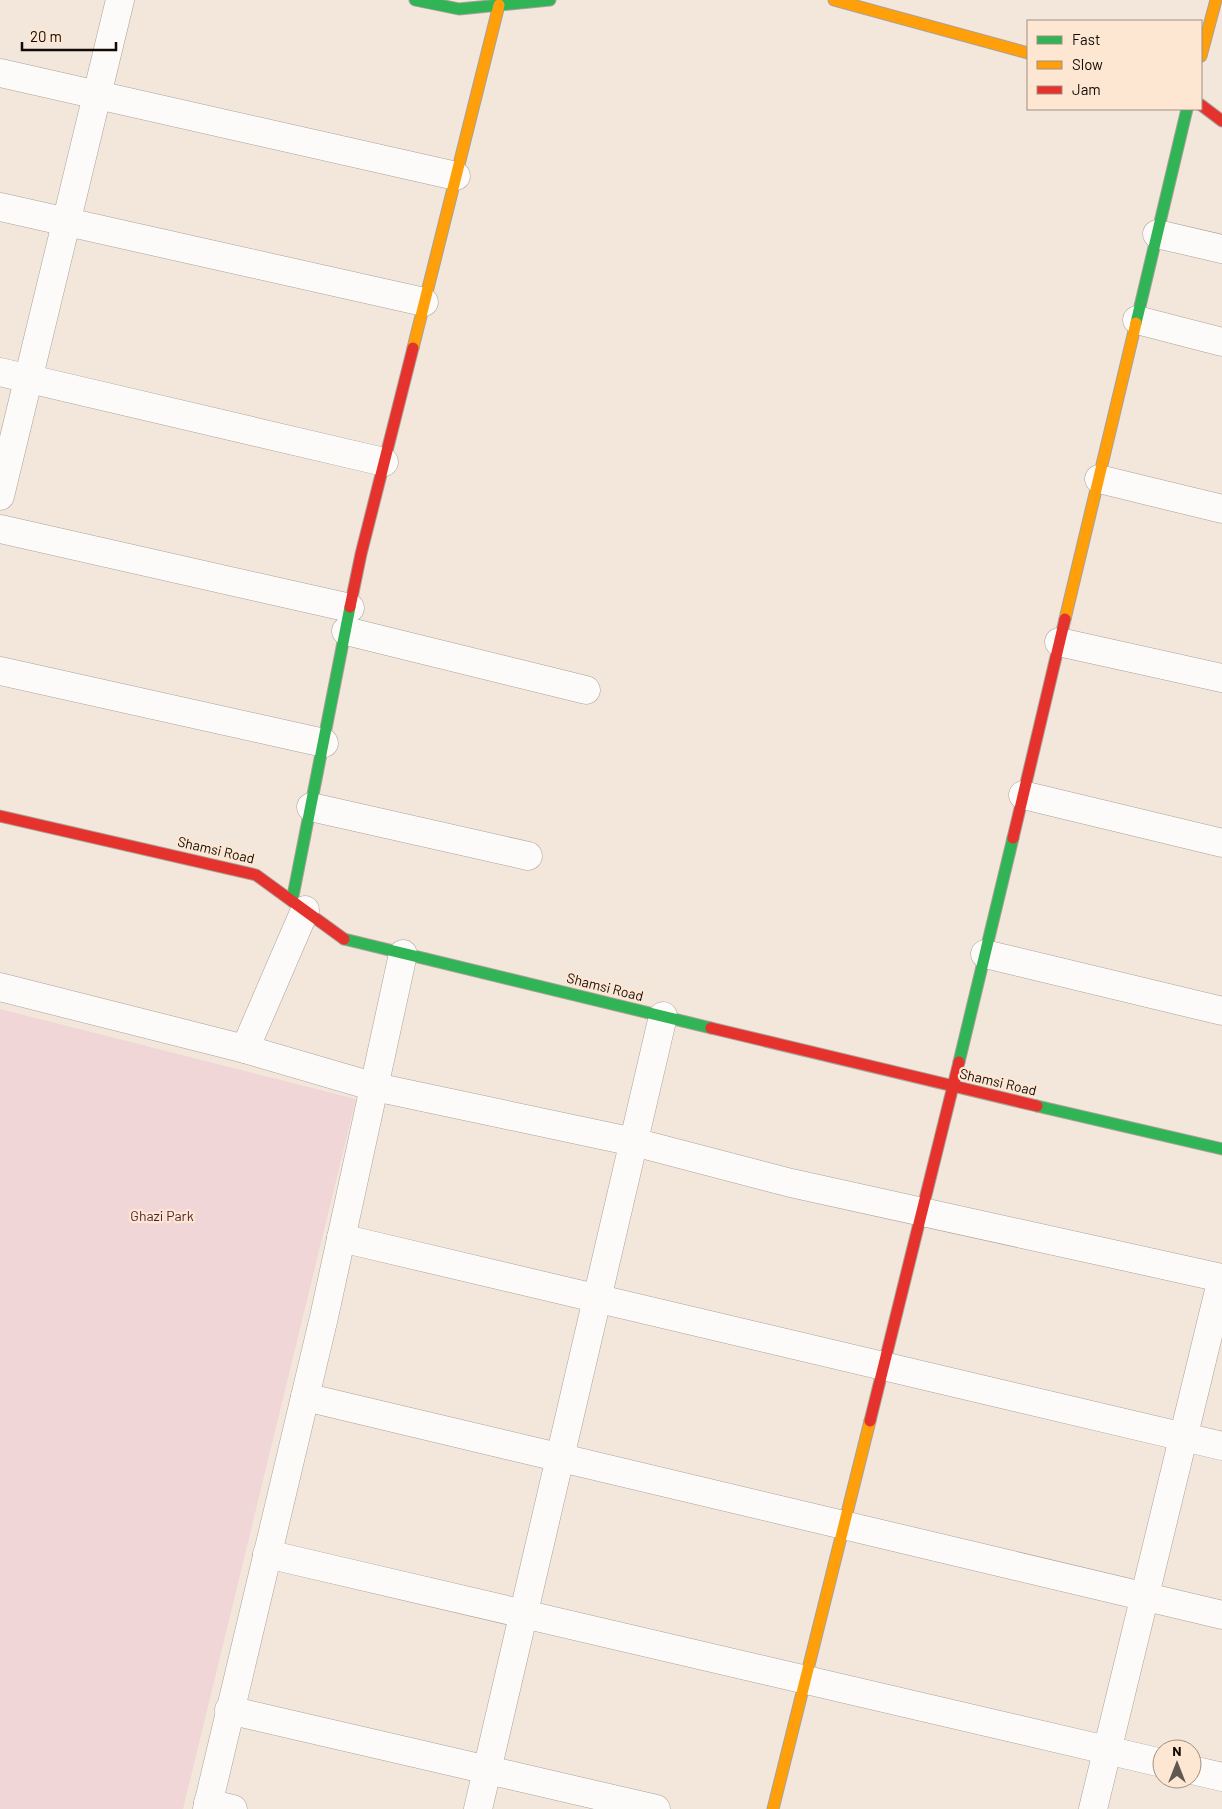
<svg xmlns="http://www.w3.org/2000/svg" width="1222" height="1809" viewBox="0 0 1222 1809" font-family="Barlow,sans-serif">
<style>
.green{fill:#f0d6d7}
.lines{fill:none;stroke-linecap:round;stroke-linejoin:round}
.street-casing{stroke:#aaa198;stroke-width:29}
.fast-casing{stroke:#aaa198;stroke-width:13}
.slow-casing{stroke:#aaa198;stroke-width:13}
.jam-casing{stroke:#aaa198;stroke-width:13}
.street{stroke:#fdfbfa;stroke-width:28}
.fast{stroke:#30b455;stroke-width:11}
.slow{stroke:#ff9f0a;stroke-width:11}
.jam{stroke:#e5322d;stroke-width:11}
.labels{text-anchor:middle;stroke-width:4.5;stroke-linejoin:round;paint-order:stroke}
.street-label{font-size:14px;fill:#120b05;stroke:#fde7d2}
.park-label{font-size:14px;fill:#4f1e2f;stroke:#fde7d2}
</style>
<rect width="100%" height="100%" fill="#f3e7dc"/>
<polygon class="green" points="0,1009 356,1099 183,1809 0,1809"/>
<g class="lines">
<defs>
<g id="street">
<polyline points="0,73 456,176"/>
<polyline points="0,207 424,302"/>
<polyline points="1157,234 1222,249"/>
<polyline points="1137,320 1222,342"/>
<polyline points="0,372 384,462"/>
<polyline points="1099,479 1222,509"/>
<polyline points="0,496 120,0"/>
<polyline points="0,529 350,608"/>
<polyline points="346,631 586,690"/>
<polyline points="1059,642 1222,678"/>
<polyline points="0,671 324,743"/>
<polyline points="1023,795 1222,843"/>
<polyline points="311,807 528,856"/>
<polyline points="985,954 1222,1011"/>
<polyline points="0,987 245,1049 375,1087 634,1142 791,1183 1222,1278"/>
<polyline points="245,1049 305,910"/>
<polyline points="341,1238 1222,1446"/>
<polyline points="305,1397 1222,1615"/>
<polyline points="267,1554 1162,1763"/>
<polyline points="229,1710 656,1809"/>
<polyline points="1192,1770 1222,1777"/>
<polyline points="208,1803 233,1809"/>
<polyline points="207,1809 324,1317 403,954"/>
<polyline points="478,1809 663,1016"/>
<polyline points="1093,1809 1222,1278"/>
</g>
<g id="fast">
<polyline points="415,0 459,9 550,0"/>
<polyline points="1136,323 1187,109"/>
<polyline points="292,901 350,607"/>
<polyline points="344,939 711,1028"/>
<polyline points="959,1062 1013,838"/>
<polyline points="1037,1106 1222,1149"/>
</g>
<g id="slow">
<polyline points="834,0 1028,53"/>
<polyline points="1201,56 1216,0"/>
<polyline points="413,348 499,5"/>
<polyline points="1065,619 1136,323"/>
<polyline points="773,1809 870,1421"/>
</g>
<g id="jam">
<polyline points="1201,105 1222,121"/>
<polyline points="350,607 361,554 413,348"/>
<polyline points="0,816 256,875 344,939"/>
<polyline points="1013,838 1065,619"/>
<polyline points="711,1028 1037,1106"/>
<polyline points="870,1421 959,1062"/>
</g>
</defs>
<use href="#street" class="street-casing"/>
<use href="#fast" class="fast-casing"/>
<use href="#slow" class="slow-casing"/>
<use href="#jam" class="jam-casing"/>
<use href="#street" class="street"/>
<use href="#fast" class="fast"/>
<use href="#slow" class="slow"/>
<use href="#jam" class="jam"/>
</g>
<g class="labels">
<g class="street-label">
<text transform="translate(216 850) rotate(13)" y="5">Shamsi Road</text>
<text transform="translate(605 987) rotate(14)" y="5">Shamsi Road</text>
<text transform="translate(998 1082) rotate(13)" y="5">Shamsi Road</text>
</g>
<g class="park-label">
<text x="162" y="1221">Ghazi Park</text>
</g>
</g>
<rect x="1027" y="20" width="175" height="90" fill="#fde7d2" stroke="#9f8f80"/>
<rect x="1037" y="36" width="25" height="8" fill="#30b455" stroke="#9f8f80"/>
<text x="1072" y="45" font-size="15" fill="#120b05">Fast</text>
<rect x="1037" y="61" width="25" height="8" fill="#ff9f0a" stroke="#9f8f80"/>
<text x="1072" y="70" font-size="15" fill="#120b05">Slow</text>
<rect x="1037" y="86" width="25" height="8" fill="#e5322d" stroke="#9f8f80"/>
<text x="1072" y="95" font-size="15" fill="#120b05">Jam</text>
<g transform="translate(1177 1764)"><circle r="24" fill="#fde7d2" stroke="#9f8f80"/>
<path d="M0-4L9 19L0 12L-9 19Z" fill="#615850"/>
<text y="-8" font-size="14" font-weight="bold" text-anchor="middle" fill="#120b05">N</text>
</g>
<path d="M22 42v8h94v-8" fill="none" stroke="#120b05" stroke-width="2.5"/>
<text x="30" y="42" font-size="15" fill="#120b05" stroke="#fde7d2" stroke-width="4" paint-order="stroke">20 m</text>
</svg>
